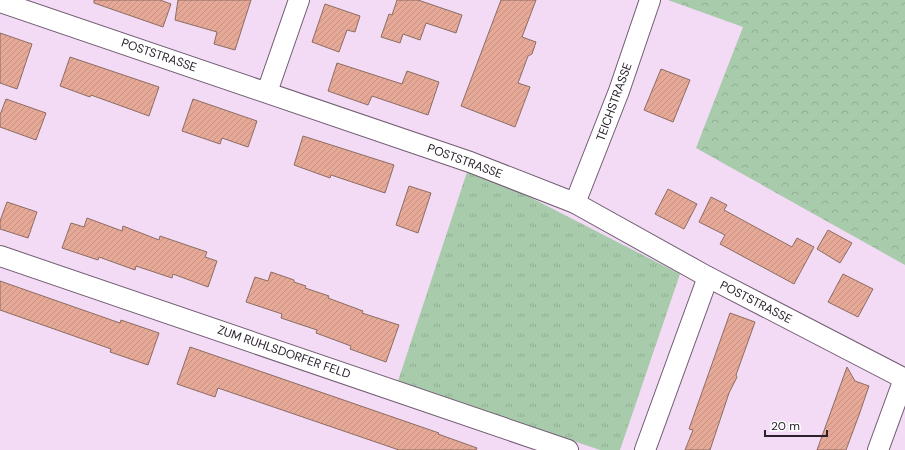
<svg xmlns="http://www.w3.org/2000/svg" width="905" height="450" viewBox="0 0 905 450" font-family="'DM Sans',sans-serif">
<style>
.grass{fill:url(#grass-tufts)}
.forest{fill:url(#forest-crowns)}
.building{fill:url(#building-hatch);stroke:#8c6c63}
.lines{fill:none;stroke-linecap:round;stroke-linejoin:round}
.minor-casing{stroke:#715c72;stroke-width:22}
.minor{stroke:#fff;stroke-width:20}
.labels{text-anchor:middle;stroke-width:3;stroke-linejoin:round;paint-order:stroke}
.street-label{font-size:12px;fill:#2a212b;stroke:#fff}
</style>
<defs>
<pattern id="grass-tufts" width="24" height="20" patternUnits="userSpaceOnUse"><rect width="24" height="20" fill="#a8cbab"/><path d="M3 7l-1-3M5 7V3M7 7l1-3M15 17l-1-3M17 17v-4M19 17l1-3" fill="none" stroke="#91ae93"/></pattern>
<pattern id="forest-crowns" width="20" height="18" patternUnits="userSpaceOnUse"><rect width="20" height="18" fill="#a8cbab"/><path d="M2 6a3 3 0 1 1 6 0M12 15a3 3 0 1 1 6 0" fill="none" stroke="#91ae93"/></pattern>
<pattern id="building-hatch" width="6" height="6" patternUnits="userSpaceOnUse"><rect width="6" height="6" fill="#e6a997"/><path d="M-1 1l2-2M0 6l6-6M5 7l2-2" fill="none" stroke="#c59182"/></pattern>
</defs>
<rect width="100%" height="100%" fill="#f3dbf5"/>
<polygon class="grass" points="469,166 680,274 620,450 600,450 398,381"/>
<polygon class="forest" points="668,0 905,0 905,265 696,148 743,27"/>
<g class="building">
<polygon points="94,0 160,0 171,4 163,27 94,3"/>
<polygon points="178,0 251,0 235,50 214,44 217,32 175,20"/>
<polygon points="397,0 418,0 462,15 456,33 426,23 420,40 403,34 400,43 381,37 389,14 392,15"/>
<polygon points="501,0 536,0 522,37 536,42 532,54 528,56 518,83 530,87 515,127 461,106"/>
<polygon points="325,4 360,16 355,32 347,30 339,52 312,42"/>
<polygon points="0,33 32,44 17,89 0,83"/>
<polygon points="70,57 159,87 149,116 91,95 90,97 60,86"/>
<polygon points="337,63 402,84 407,71 439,82 428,115 372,96 368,105 328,91"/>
<polygon points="661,69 690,80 673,122 644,110"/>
<polygon points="6,99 46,113 36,140 0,127 0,115"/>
<polygon points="193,99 257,121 248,147 222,138 220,144 182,131"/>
<polygon points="303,136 394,165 385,193 331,175 330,178 294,165"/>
<polygon points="409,186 431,193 418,233 396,225"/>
<polygon points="668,189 697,204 684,229 655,214"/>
<polygon points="711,197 727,205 724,210 792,247 797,238 814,247 794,284 720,244 725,235 699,222"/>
<polygon points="7,202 37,212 28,238 0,229 0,221"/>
<polygon points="87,218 122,231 123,226 159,240 160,236 207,252 205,257 217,261 208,287 173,274 172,278 136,266 135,270 99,257 98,260 62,248 71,223 84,227"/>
<polygon points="828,230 852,243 840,263 817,249"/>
<polygon points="271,272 294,280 294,282 306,286 305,288 329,296 328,298 363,311 362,313 399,325 386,362 350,349 351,346 316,333 317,330 281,318 282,314 246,302 255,277 268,281"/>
<polygon points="843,274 873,289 858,317 828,302"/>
<polygon points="0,281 120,323 121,320 159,333 148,365 110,352 111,349 0,310"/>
<polygon points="730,313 755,322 736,375 737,377 729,393 710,450 685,450 693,430 689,429"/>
<polygon points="190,347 439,433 438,434 477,448 476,450 399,450 218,388 215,397 177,384"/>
<polygon points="847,367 855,381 869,386 859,415 846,450 817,450"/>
</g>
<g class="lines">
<defs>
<g id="minor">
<polyline points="0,2 470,162 575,203 708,277 905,379"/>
<polyline points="267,92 299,0"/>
<polyline points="575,203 619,91 650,0"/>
<polyline points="0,256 568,450"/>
<polyline points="645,450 708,277"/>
<polyline points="878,450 904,379"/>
</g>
</defs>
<use href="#minor" class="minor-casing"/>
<use href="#minor" class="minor"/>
</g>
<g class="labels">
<g class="street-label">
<text transform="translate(159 55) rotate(19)" y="4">POSTSTRASSE</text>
<text transform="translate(614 102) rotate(-70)" y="4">TEICHSTRASSE</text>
<text transform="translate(465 161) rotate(20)" y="4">POSTSTRASSE</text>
<text transform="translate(756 302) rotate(27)" y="4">POSTSTRASSE</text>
<text transform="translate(284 352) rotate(19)" y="4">ZUM RUHLSDORFER FELD</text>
</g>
</g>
<path d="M765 430v6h62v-6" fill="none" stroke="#2a212b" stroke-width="2"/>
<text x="771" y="430" font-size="12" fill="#2a212b" stroke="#ffffff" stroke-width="3" paint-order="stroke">20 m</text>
</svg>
